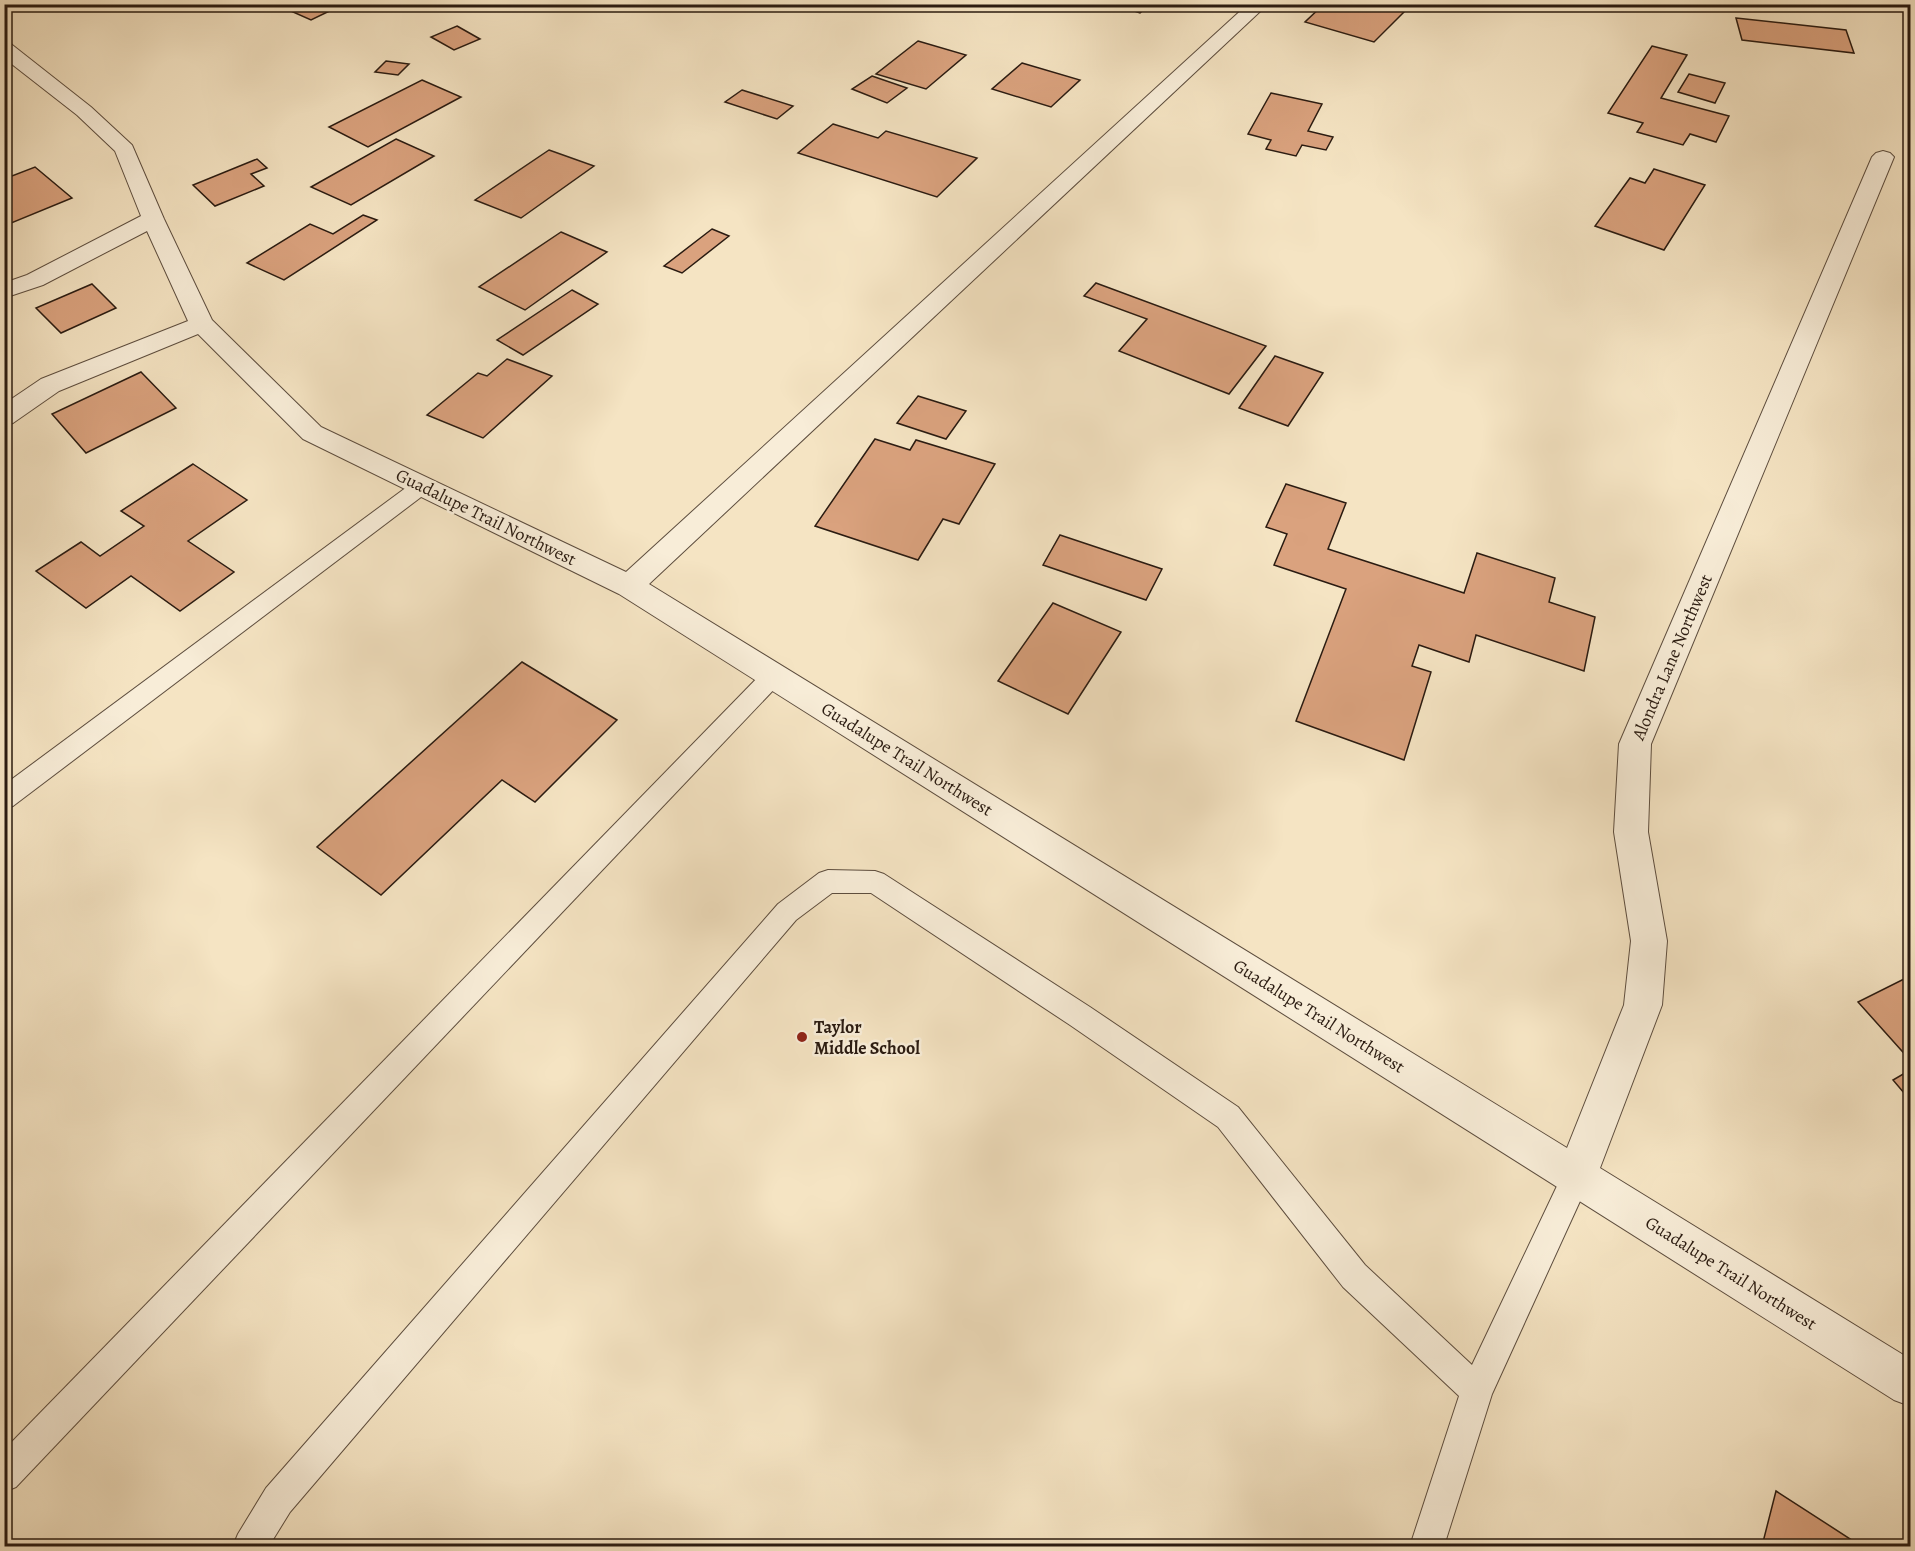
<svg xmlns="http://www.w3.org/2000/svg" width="1915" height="1551" viewBox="0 0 1915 1551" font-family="Alegreya,serif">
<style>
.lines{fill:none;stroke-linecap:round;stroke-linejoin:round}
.stream{fill:#6f7d76;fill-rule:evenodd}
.building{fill:#daa27e;stroke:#2a1b11;stroke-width:1.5}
.lane-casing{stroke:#5d4d3e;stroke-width:2}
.street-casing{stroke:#5d4d3e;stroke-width:2}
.lane{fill:#f8edd8;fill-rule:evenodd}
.street{fill:#f8edd8;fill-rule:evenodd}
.poi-dot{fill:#8f2418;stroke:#f8edd8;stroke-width:2}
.labels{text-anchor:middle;stroke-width:5;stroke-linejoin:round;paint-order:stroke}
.street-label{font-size:18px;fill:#2a1b11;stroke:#f8edd8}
.poi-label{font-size:18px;font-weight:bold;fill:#2a1b11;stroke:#f8edd8;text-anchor:start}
</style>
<rect width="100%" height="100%" fill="#f5e4c3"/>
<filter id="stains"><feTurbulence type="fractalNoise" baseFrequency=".00333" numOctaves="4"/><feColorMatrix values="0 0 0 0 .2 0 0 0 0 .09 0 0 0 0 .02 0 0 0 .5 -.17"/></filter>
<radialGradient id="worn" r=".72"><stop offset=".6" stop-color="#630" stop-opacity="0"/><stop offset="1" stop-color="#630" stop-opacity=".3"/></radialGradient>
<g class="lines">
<polygon class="stream" points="1878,4 1894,4 1910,9 1910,15"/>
</g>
<g class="building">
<polygon points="310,4 344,4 311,20 293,12"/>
<polygon points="1113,4 1150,4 1140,13"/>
<polygon points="1324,4 1412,4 1374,42 1305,22"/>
<polygon points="1736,18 1846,30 1854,53 1742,40"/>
<polygon points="457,26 480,39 454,50 431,37"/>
<polygon points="918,41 966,55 926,89 876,74"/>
<polygon points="1652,46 1687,55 1661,98 1729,116 1716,142 1690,134 1683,145 1637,132 1643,123 1608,113"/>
<polygon points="386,61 409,64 398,75 375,72"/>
<polygon points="1022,63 1080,80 1051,107 992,89"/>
<polygon points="1689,74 1725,83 1715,103 1678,92"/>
<polygon points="872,76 907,88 887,103 852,89"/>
<polygon points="422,80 461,97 368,147 329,127"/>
<polygon points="742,90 793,106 777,119 725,102"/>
<polygon points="1271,93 1322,104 1308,131 1333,137 1326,150 1302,145 1296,156 1266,149 1271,140 1248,134"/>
<polygon points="833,124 878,138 886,131 977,158 937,197 798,153"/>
<polygon points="396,139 434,156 351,205 311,187"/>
<polygon points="549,150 594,166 521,218 475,200"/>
<polygon points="257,159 267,168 251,174 264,186 215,206 193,185"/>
<polygon points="35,167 72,198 4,226 4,179"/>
<polygon points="1654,169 1705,185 1664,250 1595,226 1630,178 1645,183"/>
<polygon points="363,215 377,220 284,280 247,263 310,224 333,234"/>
<polygon points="712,229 729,236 682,273 664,266"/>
<polygon points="561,232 607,252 525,310 479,287"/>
<polygon points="1096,283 1266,346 1229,394 1119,351 1147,319 1084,296"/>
<polygon points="92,284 116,308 61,333 36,308"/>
<polygon points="572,290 598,304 523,355 497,340"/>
<polygon points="1275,356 1323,373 1288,426 1239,408"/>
<polygon points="507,359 552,376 483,438 427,415 478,373 487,376"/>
<polygon points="141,372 176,408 86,453 52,414"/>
<polygon points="918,396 966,411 946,439 897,423"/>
<polygon points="875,439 910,450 916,440 995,464 959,524 943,519 918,560 815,526"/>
<polygon points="193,464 247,500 188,541 234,572 180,611 131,576 86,608 36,571 81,542 100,556 144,526 121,511"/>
<polygon points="1286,484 1346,503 1328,549 1464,593 1477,553 1555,578 1549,602 1595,617 1584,671 1476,635 1469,662 1419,645 1412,666 1431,672 1404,760 1296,721 1346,589 1274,565 1287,534 1266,527"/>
<polygon points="1060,535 1162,569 1146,600 1043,565"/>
<polygon points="1053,603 1121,632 1068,714 998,681"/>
<polygon points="522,662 617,720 535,802 502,780 381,895 317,847"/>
<polygon points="1910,976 1910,1060 1858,1002"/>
<polygon points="1910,1070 1910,1100 1893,1080"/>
<polygon points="1776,1491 1861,1546 1762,1546"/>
</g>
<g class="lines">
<defs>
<g id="lane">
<polygon points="422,479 429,481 432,486 429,491 13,806 4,809 4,785 415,481"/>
<polygon points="773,667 781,670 784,676 781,682 16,1487 4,1492 4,1450 765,670"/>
<polygon points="828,870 875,871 884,874 1090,1007 1238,1107 1365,1265 1472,1365 1566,1167 1576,1162 1586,1167 1591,1177 1492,1394 1444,1546 1410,1546 1459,1396 1343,1287 1218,1127 1070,1025 871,893 832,893 796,920 290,1512 269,1546 233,1546 238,1534 266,1488 778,904 819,873"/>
</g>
<polygon id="street" points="1248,4 1268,4 649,584 1567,1148 1624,1005 1631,941 1614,832 1619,744 1872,157 1876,153 1883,151 1890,153 1894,157 1651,744 1648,832 1667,941 1662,1005 1600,1168 1910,1359 1910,1406 1894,1400 619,594 303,439 198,334 59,391 13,423 4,426 4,404 41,379 188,321 147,231 43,285 4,298 4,283 27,275 141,216 115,151 77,115 4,58 4,42 11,44 91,107 132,145 164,219 212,320 321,427 626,572"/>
</defs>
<use href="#lane" class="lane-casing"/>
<use href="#street" class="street-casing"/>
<use href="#lane" class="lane"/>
<use href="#street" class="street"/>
</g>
<circle class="poi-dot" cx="802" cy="1037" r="6"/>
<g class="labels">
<g class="street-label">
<text transform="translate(486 517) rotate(26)" y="6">Guadalupe Trail Northwest</text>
<text transform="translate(1672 657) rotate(-67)" y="6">Alondra Lane Northwest</text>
<text transform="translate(907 759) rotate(32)" y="6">Guadalupe Trail Northwest</text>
<text transform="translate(1319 1016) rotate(32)" y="6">Guadalupe Trail Northwest</text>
<text transform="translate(1731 1273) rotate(32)" y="6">Guadalupe Trail Northwest</text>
</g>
<g class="poi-label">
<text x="814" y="1033">Taylor<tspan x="814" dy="21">Middle School</tspan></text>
</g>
</g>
<rect width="1915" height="1551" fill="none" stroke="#f5e4c3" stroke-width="24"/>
<rect x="6" y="6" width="1903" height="1539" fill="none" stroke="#2a1b11" stroke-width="3"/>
<rect x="12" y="12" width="1891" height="1527" fill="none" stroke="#2a1b11" stroke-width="1.5"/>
<rect width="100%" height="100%" filter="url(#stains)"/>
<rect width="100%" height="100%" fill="url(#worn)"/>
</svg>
